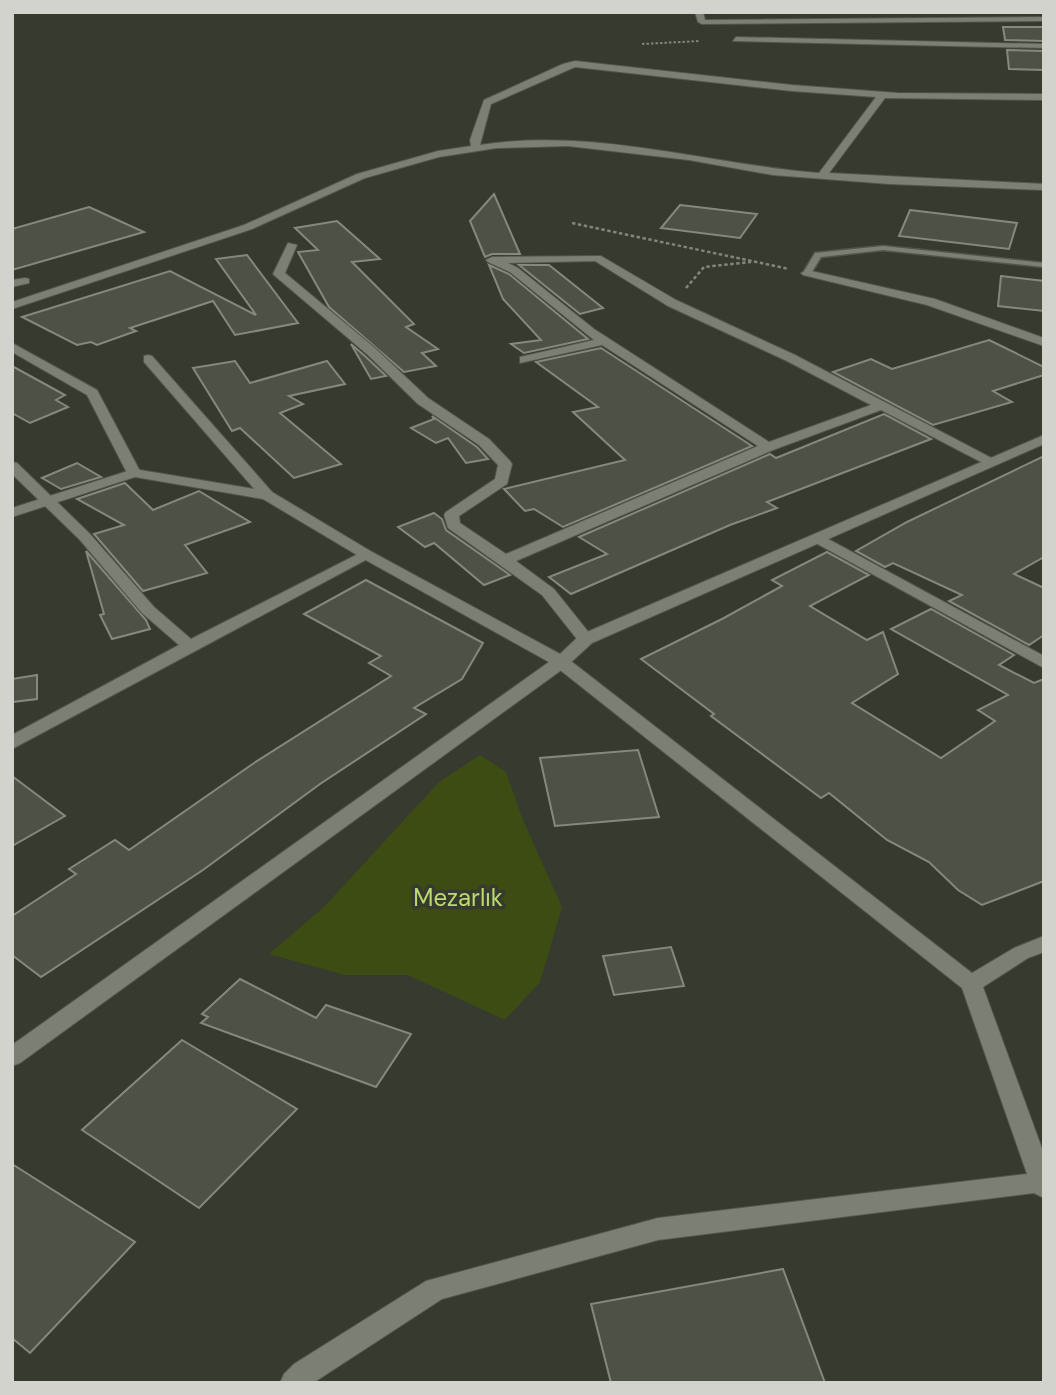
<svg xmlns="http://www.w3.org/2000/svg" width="1056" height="1395" viewBox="0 0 1056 1395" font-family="'DM Sans',sans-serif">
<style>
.green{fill:#3d4c13}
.building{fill:#4e5246;stroke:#85897d;stroke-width:2}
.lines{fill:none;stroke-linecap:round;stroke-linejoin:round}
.service-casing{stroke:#54564d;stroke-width:3}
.minor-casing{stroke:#54564d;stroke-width:2}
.tertiary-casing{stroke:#54564d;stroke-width:2}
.path-far1{stroke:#82857c;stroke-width:2;stroke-dasharray:2.5 2;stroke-linecap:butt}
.path{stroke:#82857c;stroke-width:2.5;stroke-dasharray:3.5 2.5;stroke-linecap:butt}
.service{fill:#7c8074;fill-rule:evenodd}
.minor{fill:#7c8074;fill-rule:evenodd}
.tertiary{fill:#7c8074;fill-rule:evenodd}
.labels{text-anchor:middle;stroke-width:7;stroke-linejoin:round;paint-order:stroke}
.park-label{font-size:24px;fill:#bad96e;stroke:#363a2f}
</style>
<rect width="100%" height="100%" fill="#363a2f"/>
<polygon class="green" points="480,755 506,772 523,820 562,907 540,982 505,1020 408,975 345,975 269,954 324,907 439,782"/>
<g class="building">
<polygon points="1003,27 1044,27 1044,41 1005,40"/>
<polygon points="1007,50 1044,51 1044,70 1009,69"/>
<polygon points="494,194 520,254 492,254 485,257 470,221"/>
<polygon points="680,205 757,214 740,238 661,228"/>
<polygon points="89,207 144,232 12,270 12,229"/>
<polygon points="910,210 1017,223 1009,249 899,236"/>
<polygon points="337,221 380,259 352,262 414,324 406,327 438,349 422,353 436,366 404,372 329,307 298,252 318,250 295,228"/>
<polygon points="247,255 298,323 235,335 213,301 130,328 136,331 97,345 91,342 77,345 22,317 170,271 256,315 216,259"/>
<polygon points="489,265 509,274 588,339 524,353 511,344 541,340 503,299"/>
<polygon points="519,265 549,265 603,308 580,314"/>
<polygon points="1001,276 1044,281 1044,311 998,306"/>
<polygon points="989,340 1044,367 1044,375 993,391 1012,402 933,425 833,372 871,359 892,369"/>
<polygon points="351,344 366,357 386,376 371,379"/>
<polygon points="601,348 752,446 563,527 534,509 525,511 504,489 625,460 573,412 598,407 536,362"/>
<polygon points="235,361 250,383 327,361 345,384 289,396 303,404 280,413 341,464 294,478 240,428 232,431 193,368"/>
<polygon points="12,366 65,395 56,400 68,407 30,423 12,413"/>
<polygon points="884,414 931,439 767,502 777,508 730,525 571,594 549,577 607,554 579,537 770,454 776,458"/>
<polygon points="432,416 477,447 488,459 466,463 448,438 436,443 411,428 434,419"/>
<polygon points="1044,456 1044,557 1014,574 1044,588 1044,635 1029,645 949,601 962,595 893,563 885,567 856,551 907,522"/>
<polygon points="77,463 101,477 61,489 42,478"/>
<polygon points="125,483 153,510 199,491 250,522 185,545 207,573 143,591 94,534 124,525 77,499"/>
<polygon points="434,513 442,519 446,530 510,575 484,585 434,543 425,547 398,527"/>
<polygon points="86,551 146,620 150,629 112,639 100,615 104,614"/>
<polygon points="827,552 869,575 810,606 867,640 883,632 898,674 852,703 941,758 995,721 978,710 1008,695 891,629 931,609 1014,655 999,665 1034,683 1044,679 1044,881 982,905 958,890 929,862 887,840 829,793 821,798 711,716 714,714 641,659 722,619 782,586 772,580"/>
<polygon points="366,580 483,643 462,679 414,708 426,714 320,784 203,870 41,977 12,955 12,916 76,874 69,869 115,840 129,850 254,763 391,676 369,663 381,656 304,614"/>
<polygon points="37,675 37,699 12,702 12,679"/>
<polygon points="638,750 659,817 555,826 540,758"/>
<polygon points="12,776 65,816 12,846"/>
<polygon points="671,947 684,986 614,995 603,956"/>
<polygon points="240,979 316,1018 326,1005 411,1034 376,1087 201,1023 208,1017 202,1014"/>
<polygon points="182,1040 297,1109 199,1208 82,1130"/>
<polygon points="12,1164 135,1242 30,1353 12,1338"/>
<polygon points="783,1269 825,1383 611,1383 591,1304"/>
</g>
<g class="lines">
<defs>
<polygon id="service" points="883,246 1044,263 1044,267 883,250 821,257 810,275 803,273 815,253"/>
<g id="minor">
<polygon points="695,12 703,12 705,20 1044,17 1044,21 702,24 698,22"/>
<polygon points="736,37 1044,44 1044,48 733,41"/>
<path d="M575 61 792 85 898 93 1044 94V100L885 98 829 173 1044 184V190L889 184 773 175 689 160 568 146 497 148 439 157 365 178 252 229 12 309V302L244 225 357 174 438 151 471 146 470 140 484 100 563 64ZM575 67 792 91 876 97 819 173C707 164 594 127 480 145L491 104Z"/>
<path d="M288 243 297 245 285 273 376 349 428 398 489 439 510 461 512 464 507 484 459 516 460 523 506 554 758 446 602 345 520 363V357L594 340 510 272 488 262 486 260 492 257 601 256 676 300 795 355 999 462 992 466 987 465 881 410 773 450 516 561 554 589 594 639 586 644 580 643 542 595 448 528 444 515 446 512 495 479 498 465 479 445 418 404 368 355 275 276 273 274ZM595 261 668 306 787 361 871 405 769 442 594 329 518 268 508 263Z"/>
<polygon points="807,270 935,299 1044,338 1044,346 927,305 803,275 801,273"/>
<polygon points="25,278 29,279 29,283 12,287 12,280"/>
<polygon points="12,343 97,390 141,473 139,476 134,477 127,473 87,395 12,352"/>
<polygon points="148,355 152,356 272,492 274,495 272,498 262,498 144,362 144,356"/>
<polygon points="12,462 17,463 90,534 154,607 191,639 362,552 372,552 375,555 12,749 12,735 179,645 142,613 80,540 12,474"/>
<polygon points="817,533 1044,656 1044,668 812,541 809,538"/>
<polygon points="561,657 567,658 972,973 1014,948 1044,936 1044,952 1028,958 983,987 1044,1154 1044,1198 1034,1193 658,1240 442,1299 313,1383 280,1383 284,1374 294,1364 426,1281 658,1218 1027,1174 962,988 555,666 553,662"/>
</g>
<polygon id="tertiary" points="1044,435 1044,444 592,643 567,666 20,1063 12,1066 12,1045 549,662 362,558 263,499 135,477 12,517 12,508 134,469 272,492 372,552 560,654 580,635"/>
</defs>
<use href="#service" class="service-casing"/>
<use href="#minor" class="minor-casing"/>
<use href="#tertiary" class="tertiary-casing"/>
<polyline class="path-far1" points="642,44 700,41"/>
<g class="path">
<polyline points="572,223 789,269"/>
<polyline points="686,288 704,267 751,262"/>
</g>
<use href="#service" class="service"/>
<use href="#minor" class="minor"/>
<use href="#tertiary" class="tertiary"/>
</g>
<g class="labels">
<g class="park-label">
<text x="458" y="906">Mezarlık</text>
</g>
</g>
<rect width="1056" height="1395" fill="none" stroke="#d1d3cc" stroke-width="28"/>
</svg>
